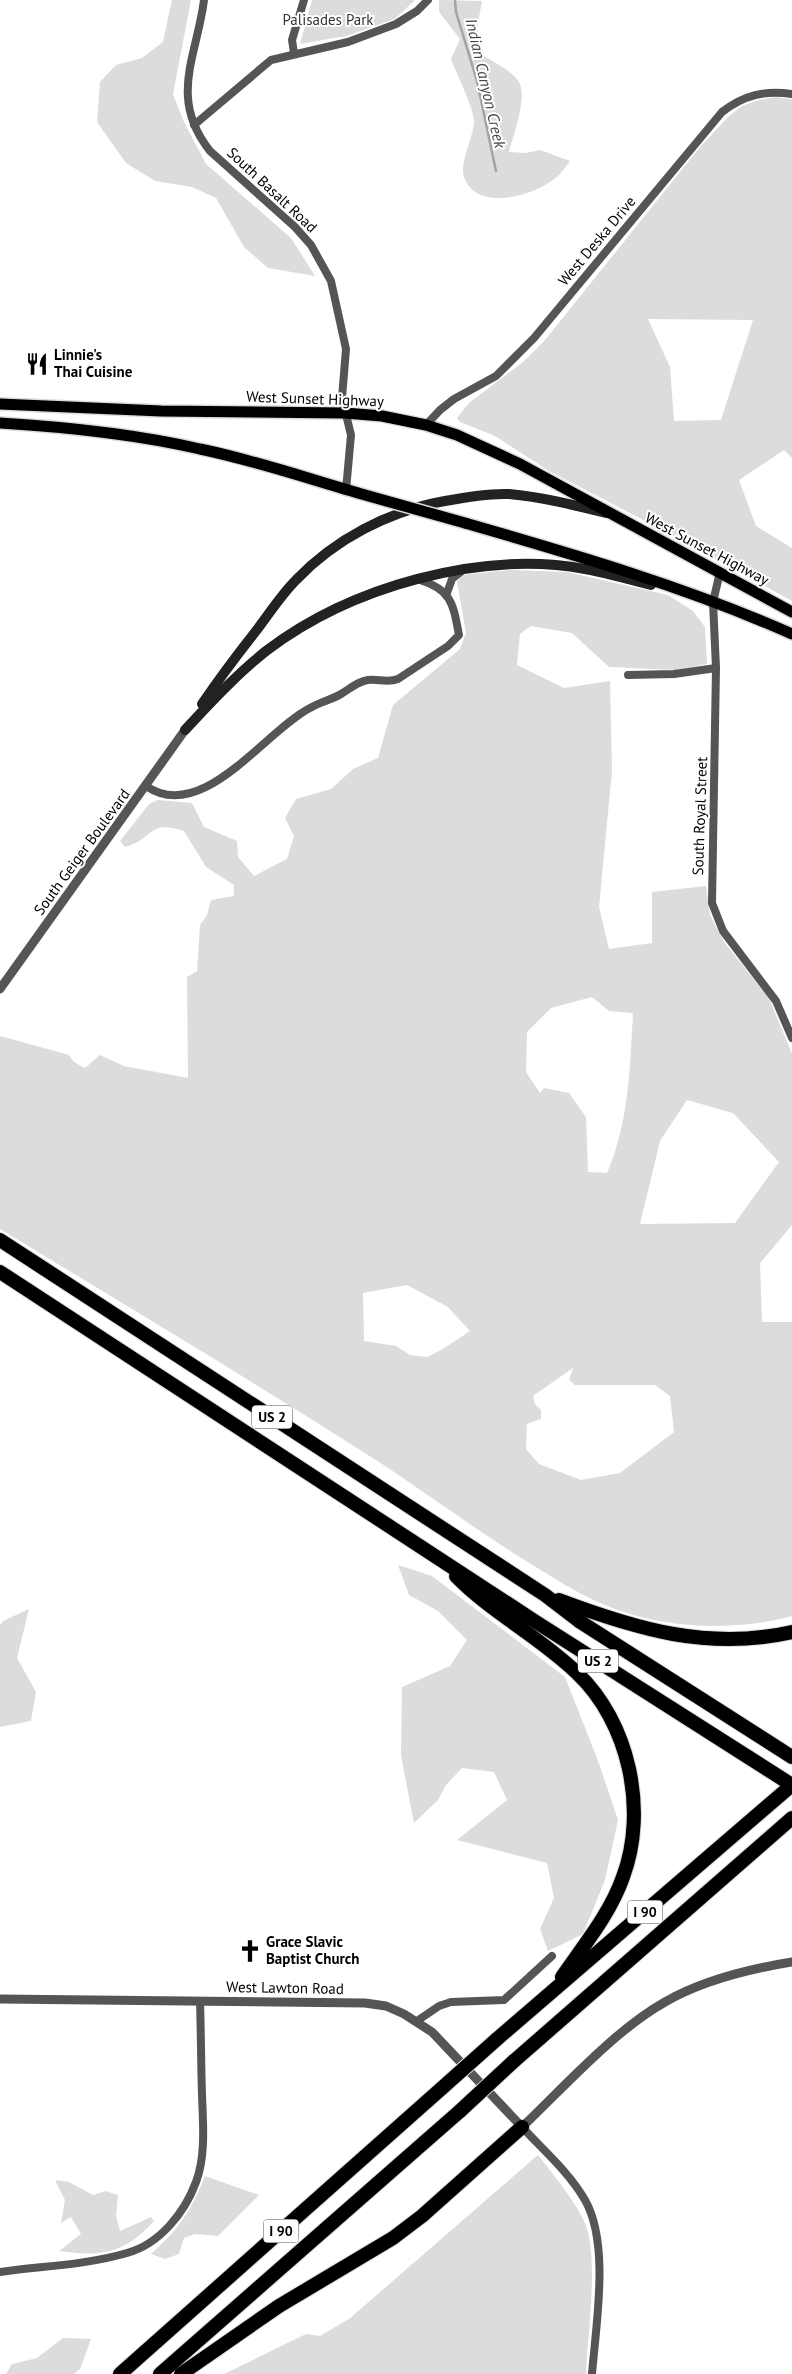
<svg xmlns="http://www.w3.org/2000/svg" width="792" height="2374" viewBox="0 0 792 2374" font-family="'PT Sans',sans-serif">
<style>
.green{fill:#dcdcdc;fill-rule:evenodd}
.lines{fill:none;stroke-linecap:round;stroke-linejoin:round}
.stream{stroke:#a3a3a3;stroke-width:2.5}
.primary-casing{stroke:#dbdbdb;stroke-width:14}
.motorway-casing{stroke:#dbdbdb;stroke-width:16}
.minor{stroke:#555;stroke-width:8}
.tertiary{stroke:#555;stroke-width:9}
.secondary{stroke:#222;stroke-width:10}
.primary{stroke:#000;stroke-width:11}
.motorway{stroke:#000;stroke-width:14}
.primary-bridge-casing{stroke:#dbdbdb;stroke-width:14;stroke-linecap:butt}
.motorway-bridge-casing{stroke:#dbdbdb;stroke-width:16;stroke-linecap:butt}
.primary-bridge{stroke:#000;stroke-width:11}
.motorway-bridge{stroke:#000;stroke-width:14}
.labels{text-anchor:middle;stroke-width:4;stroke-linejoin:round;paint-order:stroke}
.shield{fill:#fff;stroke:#4c4c4c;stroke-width:1}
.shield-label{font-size:14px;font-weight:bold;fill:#000}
.park-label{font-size:15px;fill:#333;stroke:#fff}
.street-label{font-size:15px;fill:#000;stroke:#fff}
.poi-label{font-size:15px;font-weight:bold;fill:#000;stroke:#fff;text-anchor:start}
.water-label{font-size:16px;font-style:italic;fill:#444;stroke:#fff}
</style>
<rect width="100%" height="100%" fill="#fff"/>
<g class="green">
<polygon points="172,0 191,0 173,94 184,122 206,164 291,238 315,276 268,268 244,247 216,198 192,187 155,181 126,163 97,122 100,82 116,65 142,58 163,42"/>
<polygon points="312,0 415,0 395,19 346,36 300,44"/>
<path d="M439 0 482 1 477 28 484 56C496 64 511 70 519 82 528 98 513 135 509 152L526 153 540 150 570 161C566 166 562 172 558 176 537 195 477 214 464 177 459 164 474 136 474 121 474 109 456 72 451 59L460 39 439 12Z"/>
<path d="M775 97 792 99V458L784 450 739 480 756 526 792 548V601L674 536 549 471 495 436 460 422 457 418 469 403 523 362 545 340 700 147 729 116 742 106 759 100ZM648 319 753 320 721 420 674 421 670 367Z"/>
<path d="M510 570 567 572 668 595 693 611 705 627 707 664 675 670 609 667 572 633 531 626 520 634 517 665 564 688 610 681 612 771 599 907 609 949 652 943V892L706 886 710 915 724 942 769 998 792 1054V1225L760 1263 762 1322H792V1616C738 1631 671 1629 618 1610 581 1597 551 1576 518 1556 471 1526 426 1493 379 1462 254 1382 127 1306 0 1229V1036L69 1055 74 1062 85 1068 100 1055 124 1066 188 1078 187 977 197 971 200 925 207 915 211 900 234 896V885L206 867 184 831C147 819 156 838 125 847L120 841 149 804 158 800 192 803 204 827 237 841 238 857 254 876 287 859 294 836 285 818 296 799 331 789 353 769 378 758 393 705 460 649 466 633 457 582 462 575ZM592 997 609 1011 633 1013C630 1067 629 1123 607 1173L588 1172 586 1117 569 1093 544 1088 540 1093 526 1072 527 1032 551 1008ZM687 1100 733 1113 779 1162 735 1223 640 1224 660 1141ZM407 1285 448 1307 470 1331 443 1349 427 1357 410 1355 396 1346 364 1341 363 1293ZM573 1368 569 1380 575 1385H655L670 1396 674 1432 620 1473 581 1480 539 1464 526 1449 527 1424 541 1419V1410L535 1404 533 1396Z"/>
<polygon points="398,1565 432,1576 565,1677 597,1758 618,1820 605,1880 583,1934 548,1951 540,1929 554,1898 547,1863 457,1840 507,1800 494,1772 462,1768 446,1785 438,1800 414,1823 401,1756 402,1687 450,1666 467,1640 438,1611 409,1595"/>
<polygon points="29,1609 17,1658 36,1692 31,1721 0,1727 0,1625 3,1621"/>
<path d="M538 2155C552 2173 583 2210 588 2232 597 2270 588 2334 586 2374H224L306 2334 320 2336 349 2319Z"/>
<path d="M205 2176 259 2195 218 2236 195 2234 184 2238 179 2254 165 2259 151 2254C179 2229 191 2211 205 2176Z"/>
<path d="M55 2180 69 2182 93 2195 106 2191 118 2195 116 2216 120 2231 151 2217 154 2221C124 2254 101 2257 59 2251L81 2234 71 2217 61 2223 65 2200Z"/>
<polygon points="63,2338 91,2339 80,2369 74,2374 6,2374 12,2364 37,2358"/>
</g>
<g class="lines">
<polyline class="stream" points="455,0 456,12 477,81 496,171"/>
<defs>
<g id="primary">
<polyline points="0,404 161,411 345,413 382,416 426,425 457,435 520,464 792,612"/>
<path d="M0 423C67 427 135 434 200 449 254 460 306 478 358 493"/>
<path d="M465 523C576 555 686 587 792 634"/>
</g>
<g id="motorway">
<polyline points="0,1240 545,1595 579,1621 792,1757"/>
<polyline points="0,1272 536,1622 792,1785 497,2039"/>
<path d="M456 1576C492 1613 540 1637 577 1673 629 1722 648 1810 623 1877 610 1914 584 1945 562 1977"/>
<path d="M559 1600C636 1629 709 1651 792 1632"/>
<polyline points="514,2061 792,1818"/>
<polyline points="120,2374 442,2088"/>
<polyline points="160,2374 460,2111"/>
<polyline points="181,2374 279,2306 393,2238 422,2216 522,2127"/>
</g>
</defs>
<use href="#primary" class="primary-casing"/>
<use href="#motorway" class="motorway-casing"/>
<g class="minor">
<path d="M204 0C197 56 168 98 210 151L295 227 311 245 331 281 346 349 342 398 351 435 346 490"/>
<polyline points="294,53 292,40 304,0"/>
<polyline points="194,125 271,60 348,42 396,24 417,11 428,0"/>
<path d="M426 425 440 410 454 399 496 376 534 338 722 112C744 95 765 90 792 94"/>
<polyline points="720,572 713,602 716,668 712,903 723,931 776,1001 792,1038"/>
<polyline points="447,593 452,579 462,571"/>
<polyline points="628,675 674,674 716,668"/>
<path d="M146 786C202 825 265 731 310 708 320 702 331 700 341 694 348 690 356 683 364 681 375 677 386 684 398 679L448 646 459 635C453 604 452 590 420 580"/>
<polyline points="417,2021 439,2006 451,2002 504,2000 552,1956"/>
<path d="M522 2127C543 2150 569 2172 585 2200 610 2244 596 2324 592 2374"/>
<path d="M0 2272C42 2266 86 2265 127 2253 160 2244 185 2212 196 2182 206 2156 203 2123 202 2095 201 2064 201 2032 200 2001"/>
</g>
<g class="tertiary">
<polyline points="0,989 185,730"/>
<path d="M0 1999 365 2003 386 2006 404 2014 432 2032 522 2127C565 2086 615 2030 665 2002 703 1980 749 1969 792 1962"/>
</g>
<g class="secondary">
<path d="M202 704C219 679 237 655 256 631 269 614 281 595 296 580 335 539 389 511 445 501 466 497 488 493 509 494 542 497 574 505 606 513"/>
<path d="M185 730C211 702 236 675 266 651 350 587 480 550 585 569 607 573 629 579 651 585"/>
</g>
<use href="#primary" class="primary"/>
<use href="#motorway" class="motorway"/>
<defs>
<polyline id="primary-bridge" points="358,493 465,523"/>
<g id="motorway-bridge">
<polyline points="442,2088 497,2039"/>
<polyline points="460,2111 514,2061"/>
</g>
</defs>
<use href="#primary-bridge" class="primary-bridge-casing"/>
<use href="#motorway-bridge" class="motorway-bridge-casing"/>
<use href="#primary-bridge" class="primary-bridge"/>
<use href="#motorway-bridge" class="motorway-bridge"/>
</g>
<defs>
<symbol id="restaurant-bare" viewBox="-9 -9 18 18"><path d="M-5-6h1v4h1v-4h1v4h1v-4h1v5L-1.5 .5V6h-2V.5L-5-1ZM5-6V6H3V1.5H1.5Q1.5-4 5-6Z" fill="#000" stroke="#fff" stroke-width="2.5" paint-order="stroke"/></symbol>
<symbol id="church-bare" viewBox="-9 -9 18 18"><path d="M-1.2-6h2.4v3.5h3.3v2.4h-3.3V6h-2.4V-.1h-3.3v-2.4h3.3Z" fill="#000" stroke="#fff" stroke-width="2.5" paint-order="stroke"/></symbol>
</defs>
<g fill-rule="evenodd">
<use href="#restaurant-bare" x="21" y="348" width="32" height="32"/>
<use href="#church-bare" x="234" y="1935" width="32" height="32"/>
</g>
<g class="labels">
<g class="shield">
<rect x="252" y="1405.5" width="40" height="23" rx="4"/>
<rect x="578" y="1649.5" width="40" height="23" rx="4"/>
<rect x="627.5" y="1900.5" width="35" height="23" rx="4"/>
<rect x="263.5" y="2219.5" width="35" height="23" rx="4"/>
</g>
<g class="shield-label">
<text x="272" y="1422">US 2</text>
<text x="598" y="1666">US 2</text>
<text x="645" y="1917">I 90</text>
<text x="281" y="2236">I 90</text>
</g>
<g class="park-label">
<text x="328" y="25">Palisades Park</text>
</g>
<g class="street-label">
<text transform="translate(272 190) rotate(43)" y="5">South Basalt Road</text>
<text transform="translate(597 241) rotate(-50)" y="5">West Deska Drive</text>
<text transform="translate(315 399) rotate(2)" y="5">West Sunset Highway</text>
<text transform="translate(707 549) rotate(28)" y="5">West Sunset Highway</text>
<text transform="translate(700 816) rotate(-88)" y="5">South Royal Street</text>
<text transform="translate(82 852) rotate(-54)" y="5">South Geiger Boulevard</text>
<text transform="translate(285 1988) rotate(1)" y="5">West Lawton Road</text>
</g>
<g class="poi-label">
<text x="54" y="360">Linnie's<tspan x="54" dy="17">Thai Cuisine</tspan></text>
<text x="266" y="1947">Grace Slavic<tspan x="266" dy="17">Baptist Church</tspan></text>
</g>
<g class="water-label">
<text transform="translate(486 83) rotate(77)" y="6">Indian Canyon Creek</text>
</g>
</g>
</svg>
